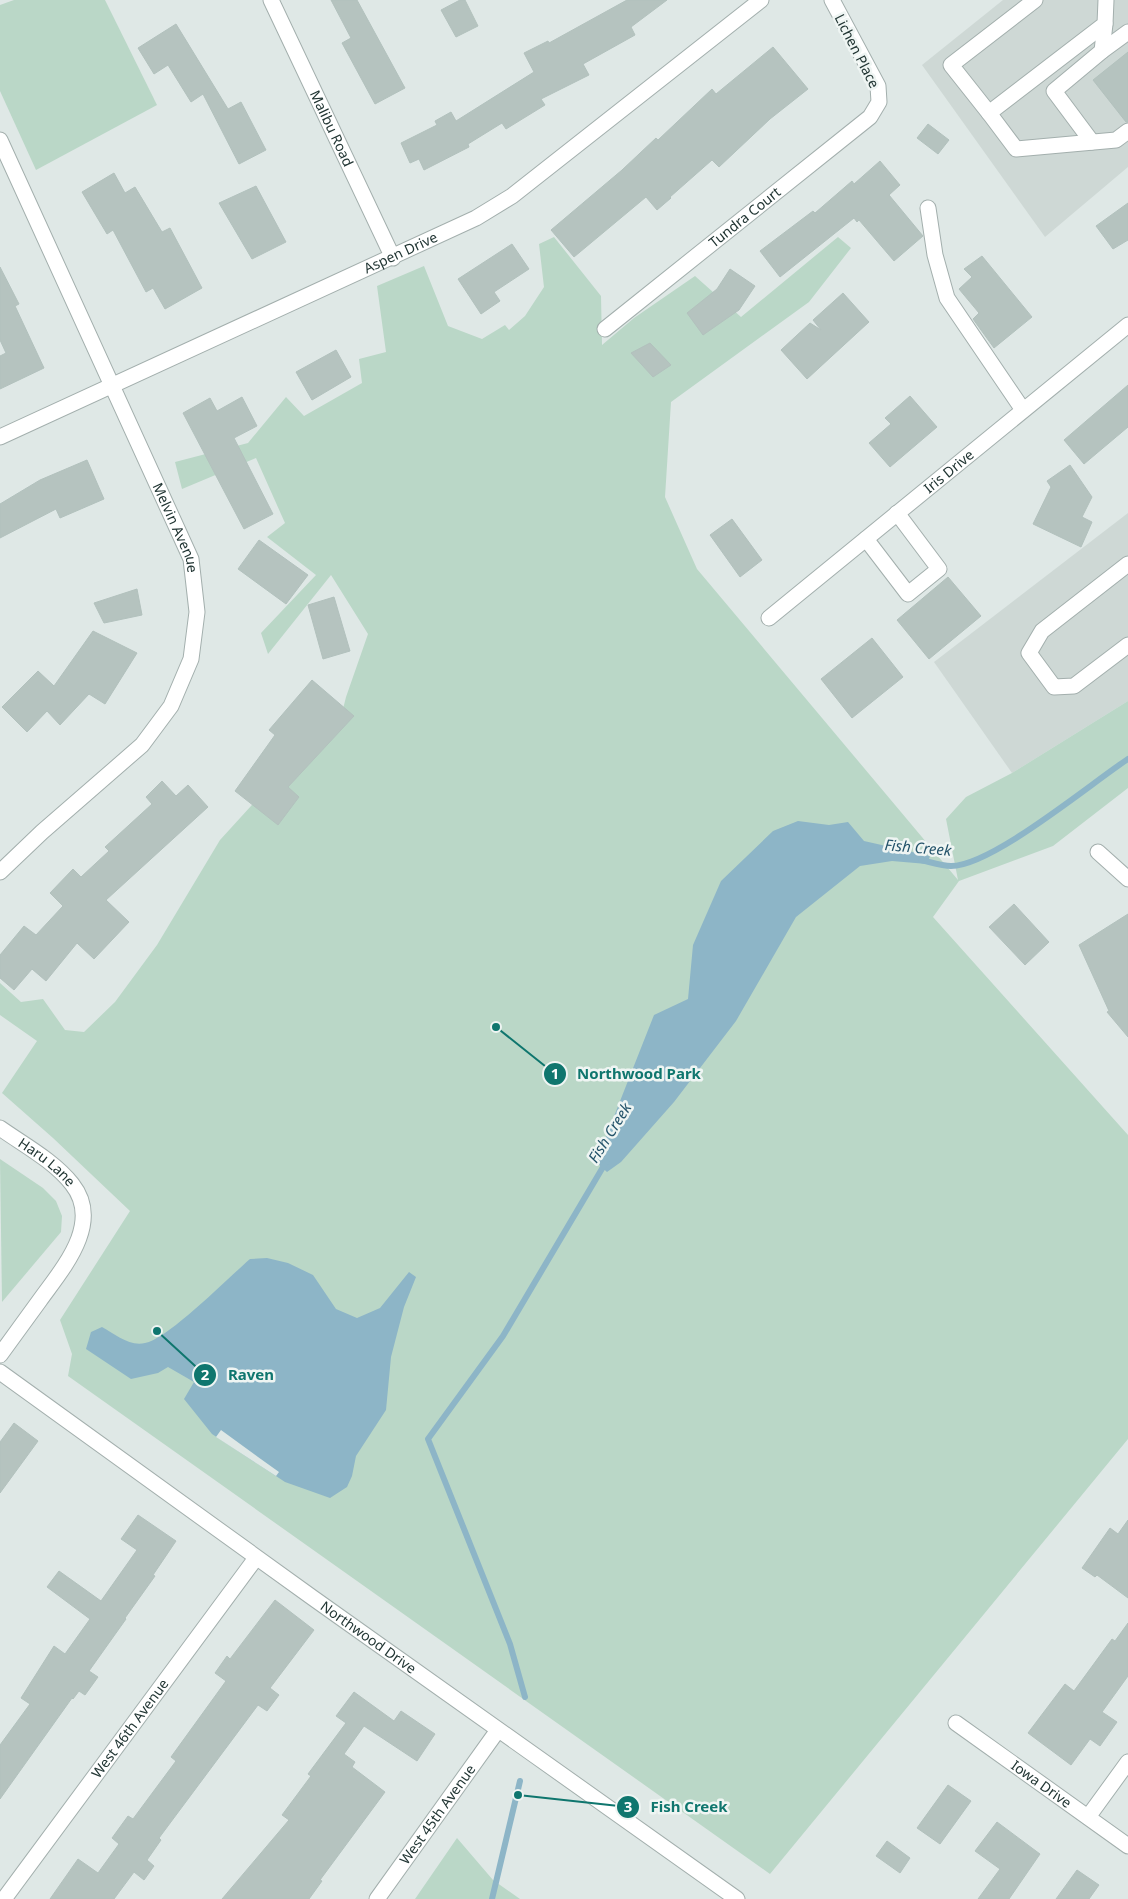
<svg xmlns="http://www.w3.org/2000/svg" width="1128" height="1899" viewBox="0 0 1128 1899" font-family="'Noto Sans',sans-serif">
<style>
.built{fill:#ced8d5}
.green{fill:#bad7c7}
.water{fill:#8db5c7}
.pier{fill:#dfe8e6}
.lines{fill:none;stroke-linecap:round;stroke-linejoin:round}
.stream{stroke:#8db5c7;stroke-width:6}
.building{fill:#b5c3bf;stroke:#b2c1bd}
.minor-casing{stroke:#a3afad;stroke-width:17}
.minor{stroke:#fff;stroke-width:15}
.labels{text-anchor:middle;stroke-width:5;stroke-linejoin:round;paint-order:stroke}
.street-label{font-size:14px;fill:#223634;stroke:#eff5f3}
.water-label{font-size:15px;font-style:italic;fill:#24536a;stroke:#eff5f3}
.leader{fill:none;stroke:#0f766e;stroke-width:2}
.callout-dot{fill:#0f766e;stroke:#eff5f3;stroke-width:2}
.mark-label{font-size:15px;text-anchor:middle;font-weight:bold;fill:#fff}
.callout-label{font-size:15px;text-anchor:middle;font-weight:bold;fill:#0f766e;stroke:#eff5f3;stroke-width:5;stroke-linejoin:round;paint-order:stroke}
</style>
<rect width="100%" height="100%" fill="#dfe8e6"/>
<g class="built">
<polygon points="1003,0 1128,0 1128,167 1045,237 922,65"/>
<polygon points="1128,513 1128,701 1012,773 934,662"/>
</g>
<g class="green">
<polygon points="14,0 105,0 157,105 36,170 0,91 0,5"/>
<polygon points="554,237 601,296 602,345 634,318 695,276 741,317 838,237 851,248 809,302 671,402 665,497 697,569 958,880 946,819 966,797 1012,773 1128,701 1128,788 1053,846 959,881 933,917 1128,1135 1128,1439 770,1874 68,1376 72,1354 60,1320 130,1211 53,1138 2,1093 37,1041 0,1015 0,983 21,1002 43,999 65,1030 84,1032 115,1002 157,945 220,840 282,772 337,733 346,697 368,634 331,575 268,654 261,633 316,575 267,537 285,523 256,458 182,489 175,462 248,443 286,397 304,416 362,383 359,359 386,352 377,286 424,266 448,326 482,339 505,325 509,330 525,316 544,287 539,244"/>
<polygon points="0,1159 43,1188 56,1201 62,1216 61,1232 2,1302"/>
<polygon points="457,1838 493,1880 520,1899 415,1899"/>
</g>
<g class="water">
<polygon points="798,821 829,825 848,822 864,841 930,856 927,864 892,861 860,866 796,917 736,1021 674,1102 621,1162 607,1172 596,1162 654,1015 688,999 693,945 721,881 773,831"/>
<path d="M267 1258 288 1263 313 1275 336 1309 357 1318 380 1308 409 1272 416 1277 404 1307 391 1357 386 1410 356 1456 352 1476 347 1487 330 1498 285 1482 212 1434 184 1399 194 1382 168 1367 158 1373 131 1379 86 1349 91 1332 102 1327C115 1334 130 1347 145 1343 168 1339 229 1277 250 1259Z"/>
</g>
<polygon class="pier" points="221,1430 258,1457 279,1472 276,1476 216,1437"/>
<g class="lines">
<g class="stream">
<path d="M921 860C930 862 942 866 951 866 992 866 1090 784 1128 759"/>
<polyline points="525,1697 510,1644 428,1439 503,1336 606,1162"/>
<polyline points="492,1899 520,1781"/>
</g>
</g>
<g class="building">
<polygon points="331,0 357,0 405,88 375,104 342,43 351,38"/>
<polygon points="460,0 465,0 478,26 456,37 441,10"/>
<polygon points="627,0 667,0 631,27 635,35 583,64 589,75 541,99 545,105 506,129 502,123 468,144 469,147 424,170 419,159 410,163 401,143 437,125 435,121 451,112 456,121 534,72 524,53 548,41 549,43"/>
<polygon points="176,24 228,109 241,102 266,150 239,164 203,94 191,102 168,65 154,74 138,48"/>
<polygon points="773,47 808,89 770,119 719,167 712,160 670,197 671,198 657,210 646,197 574,257 551,230 622,170 656,138 658,140 712,89 716,94"/>
<polygon points="1128,52 1128,122 1126,122 1093,80"/>
<polygon points="928,124 949,140 938,154 917,138"/>
<polygon points="880,161 900,185 889,195 923,236 894,261 859,220 857,222 854,218 780,277 760,251 813,211 815,213 852,181 854,184"/>
<polygon points="114,173 125,193 135,187 162,232 170,228 202,288 165,309 153,288 146,292 113,230 107,234 82,192"/>
<polygon points="256,186 286,242 252,259 219,203"/>
<polygon points="1128,203 1128,240 1113,249 1096,226"/>
<polygon points="512,244 529,269 494,292 500,301 481,314 458,279"/>
<polygon points="982,256 1032,317 994,348 973,319 979,313 959,289 972,277 964,269"/>
<polygon points="0,267 19,304 15,306 44,368 0,389 0,356 6,353 0,340"/>
<polygon points="730,269 755,286 739,310 703,335 687,313 717,289"/>
<polygon points="843,293 869,322 807,379 781,350 810,323 821,330 813,320"/>
<polygon points="650,343 671,365 653,377 631,353"/>
<polygon points="336,350 351,377 312,400 296,372"/>
<polygon points="1128,385 1128,427 1084,464 1064,440"/>
<polygon points="910,396 937,427 890,467 869,443 891,424 885,418"/>
<polygon points="242,397 257,426 234,438 273,514 244,529 183,413 210,398 217,411"/>
<polygon points="87,460 104,499 60,518 56,509 0,538 0,504 40,480"/>
<polygon points="1070,465 1092,497 1082,517 1092,522 1081,547 1033,524 1051,487 1047,481"/>
<polygon points="732,519 762,560 740,577 710,535"/>
<polygon points="259,540 308,575 286,604 238,569"/>
<polygon points="948,577 981,616 929,659 897,620"/>
<polygon points="137,589 142,615 104,623 94,603"/>
<polygon points="334,597 350,651 323,659 308,605"/>
<polygon points="93,631 137,653 105,704 89,694 60,725 47,711 27,732 2,707 38,671 54,686"/>
<polygon points="872,638 903,677 852,718 821,679"/>
<polygon points="312,680 354,716 288,787 299,797 278,825 235,791 275,735 269,730"/>
<polygon points="162,781 176,796 188,785 208,807 106,900 129,922 94,959 77,943 46,981 32,969 14,990 0,978 0,955 24,926 36,935 63,906 50,893 73,869 81,877 109,851 105,847 152,804 146,797"/>
<polygon points="1014,904 1049,942 1025,965 989,927"/>
<polygon points="1128,914 1128,1037 1107,1012 1109,1011 1079,945"/>
<polygon points="14,1423 38,1441 0,1493 0,1442"/>
<polygon points="138,1515 176,1541 153,1575 155,1576 125,1618 126,1619 89,1671 98,1677 85,1695 79,1691 73,1699 72,1698 0,1799 0,1745 30,1704 21,1698 54,1646 65,1654 90,1619 47,1587 59,1571 101,1601 137,1550 121,1539"/>
<polygon points="1128,1520 1128,1598 1097,1575 1095,1577 1082,1568 1110,1528 1118,1534"/>
<polygon points="275,1600 314,1630 270,1688 279,1695 267,1711 258,1705 159,1838 161,1840 147,1860 154,1866 144,1880 134,1872 114,1899 50,1899 78,1859 98,1873 119,1844 112,1838 128,1816 133,1819 176,1761 171,1757 226,1681 215,1673 227,1656 230,1659"/>
<polygon points="1128,1623 1128,1676 1102,1712 1117,1722 1100,1746 1090,1739 1071,1765 1028,1733 1065,1684 1074,1691 1112,1639 1115,1641"/>
<polygon points="354,1692 394,1721 401,1711 435,1734 417,1761 364,1726 344,1754 355,1762 352,1767 385,1792 320,1880 322,1881 309,1899 222,1899 289,1820 282,1815 311,1776 308,1774 346,1723 336,1716"/>
<polygon points="948,1785 971,1801 940,1844 917,1828"/>
<polygon points="997,1822 1040,1854 1009,1899 978,1899 1000,1869 975,1851"/>
<polygon points="887,1841 910,1858 900,1873 876,1856"/>
<polygon points="1077,1870 1099,1885 1089,1899 1056,1899"/>
</g>
<g class="lines">
<defs>
<g id="minor">
<path id="s1" d="M271 0 393 258"/>
<polyline points="1035,0 951,65 989,113 1105,24 1106,0"/>
<polyline points="1102,51 1128,32"/>
<polyline points="989,113 1016,149 1116,140 1128,131"/>
<path id="s2" d="M0 140 191 559 197 612 191 659 171 706 142 745 42 832 0 872"/>
<polyline points="1092,142 1054,91 1102,51 1105,24"/>
<polyline points="928,208 935,255 947,298 1023,410"/>
<path id="s3" d="M605 329 870 117 879 102 878 86 832 0"/>
<path id="s4" d="M0 437 476 218 512 196 761 0"/>
<polyline points="866,539 908,594 939,569 897,513"/>
<polyline points="1128,564 1042,631 1029,653 1054,687 1074,686 1128,645"/>
<path id="s5" d="M769 618 1128 325"/>
<polyline points="1098,852 1128,879"/>
<path id="s6" d="M0 1128C24 1145 54 1161 72 1184 103 1223 63 1268 40 1300 27 1318 13 1337 0 1355"/>
<path id="s7" d="M0 1372 313 1598 737 1899"/>
<path id="s8" d="M956 1723 1128 1846"/>
<polyline points="1088,1817 1128,1762"/>
<path id="s9" d="M4 1899 256 1558"/>
<path id="s10" d="M377 1899 498 1730"/>
</g>
</defs>
<use href="#minor" class="minor-casing"/>
<use href="#minor" class="minor"/>
</g>
<g class="labels">
<g class="street-label">
<text transform="translate(857 51) rotate(63)" y="5">Lichen Place</text>
<text dy="5" stroke="none"><textPath href="#s1" startOffset="142">Malibu Road</textPath></text>
<text dy="5" stroke="none"><textPath href="#s3" startOffset="179">Tundra Court</textPath></text>
<text dy="5" stroke="none"><textPath href="#s4" startOffset="441">Aspen Drive</textPath></text>
<text dy="5" stroke="none"><textPath href="#s5" startOffset="232">Iris Drive</textPath></text>
<text dy="5" stroke="none"><textPath href="#s2" startOffset="426">Melvin Avenue</textPath></text>
<text dy="5" stroke="none"><textPath href="#s6" startOffset="58">Haru Lane</textPath></text>
<text dy="5" stroke="none"><textPath href="#s7" startOffset="454">Northwood Drive</textPath></text>
<text dy="5" stroke="none"><textPath href="#s9" startOffset="212">West 46th Avenue</textPath></text>
<text dy="5" stroke="none"><textPath href="#s8" startOffset="105">Iowa Drive</textPath></text>
<text dy="5" stroke="none"><textPath href="#s10" startOffset="104">West 45th Avenue</textPath></text>
</g>
<g class="water-label">
<text transform="translate(918 848) rotate(5)" y="5">Fish Creek</text>
<text transform="translate(610 1133) rotate(-58)" y="5">Fish Creek</text>
</g>
</g>
<path class="leader" d="M496 1027L555 1074M157 1331L205 1375M518 1795L628 1807"/>
<g class="callout-dot">
<circle cx="496" cy="1027" r="5"/>
<circle cx="157" cy="1331" r="5"/>
<circle cx="518" cy="1795" r="5"/>
<circle cx="555" cy="1074" r="12"/>
<circle cx="205" cy="1375" r="12"/>
<circle cx="628" cy="1807" r="12"/>
</g>
<g class="mark-label">
<text x="555" y="1079">1</text>
<text x="205" y="1380">2</text>
<text x="628" y="1812">3</text>
</g>
<g class="callout-label">
<text x="639" y="1079">Northwood Park</text>
<text x="251" y="1380">Raven</text>
<text x="689" y="1812">Fish Creek</text>
</g>
</svg>
